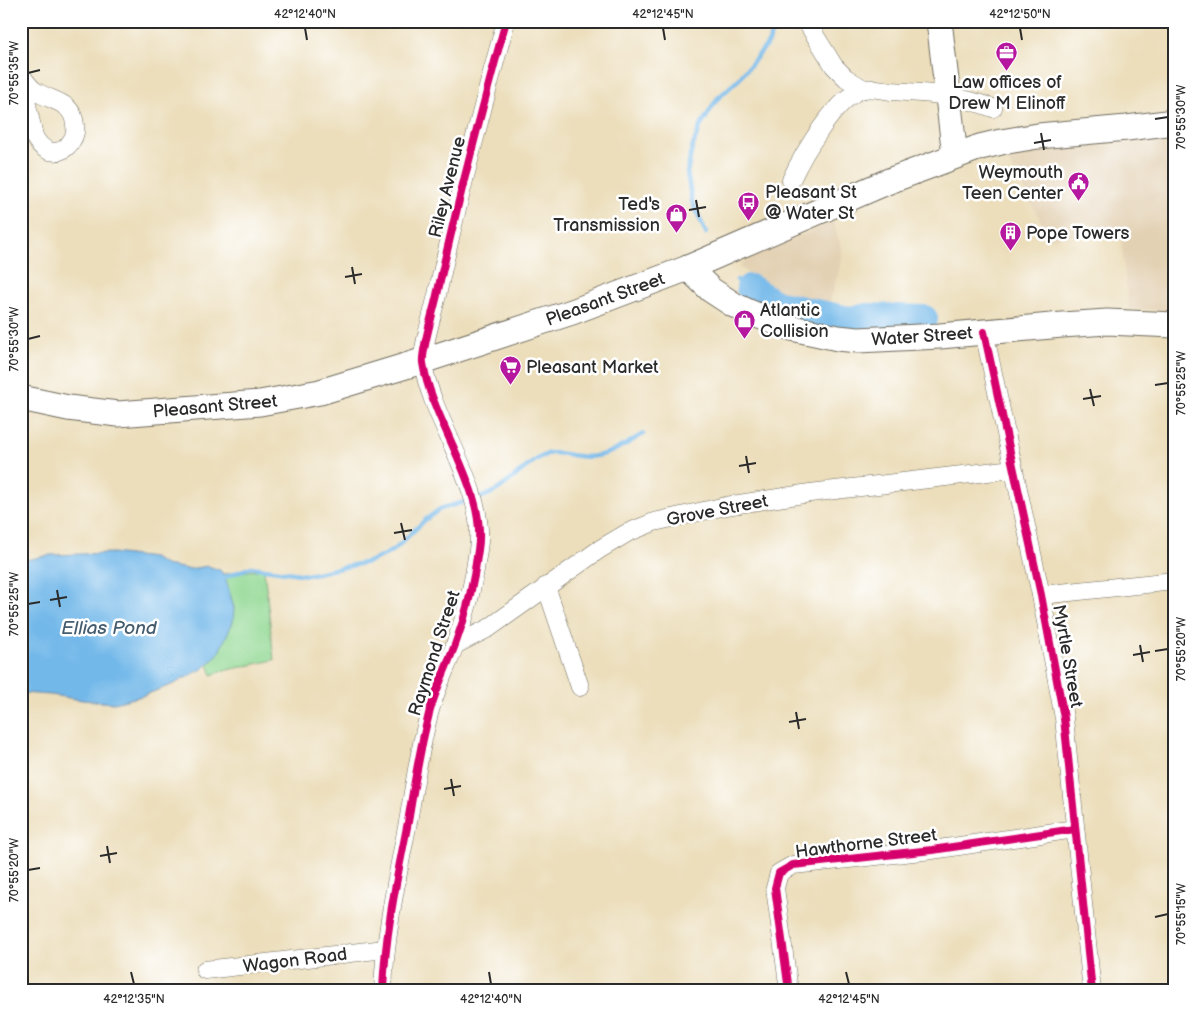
<svg xmlns="http://www.w3.org/2000/svg" width="1195" height="1012" viewBox="0 0 1195 1012" font-family="'Balsamiq Sans',sans-serif">
<style>
.built{fill:#e3d1b4}
.green{fill:#91d893;stroke:#5e825f}
.water{fill:#72b8e9;stroke:#4e728a}
.lines{fill:none;stroke-linecap:round;stroke-linejoin:round}
.stream{stroke:#72b8e9;stroke-width:4.5}
.river{stroke:#72b8e9;stroke-width:28}
.street-casing{stroke:#6f6a5d;stroke-width:19}
.secondary-casing{stroke:#6f6a5d;stroke-width:27}
.street{stroke:#fff;stroke-width:18}
.secondary{stroke:#fff;stroke-width:25}
.cycleway-casing{stroke:#fff;stroke-width:11}
.cycleway{stroke:#d6006c;stroke-width:8}
.ticks{fill:none;stroke:#2b2b2b;stroke-width:2}
.labels{text-anchor:middle;stroke-width:5;stroke-linejoin:round;paint-order:stroke}
.poi-label{font-size:18px;fill:#2b2b2b;stroke:#fff;text-anchor:start}
.street-label{font-size:18px;fill:#2b2b2b;stroke:#fff}
.water-label{font-size:19px;font-style:italic;fill:#445c6e;stroke:#fff}
.neatline{fill:none;stroke:#2b2b2b;stroke-width:2}
.ticks-label{font-size:12px;text-anchor:middle;fill:#2b2b2b}
</style>
<rect width="100%" height="100%" fill="#fff"/>
<filter id="ink" filterUnits="userSpaceOnUse"><feTurbulence type="fractalNoise" baseFrequency=".02" numOctaves="2"/><feDisplacementMap in="SourceGraphic" scale="10" xChannelSelector="R" yChannelSelector="G"/><feConvolveMatrix kernelMatrix="1 2 1 2 8 2 1 2 1" color-interpolation-filters="sRGB"/></filter>
<filter id="wash" filterUnits="userSpaceOnUse"><feTurbulence type="fractalNoise" baseFrequency=".0096" numOctaves="4" result="noise"/><feDisplacementMap in="SourceGraphic" scale="20" xChannelSelector="R" yChannelSelector="G"/><feGaussianBlur stdDeviation="1.12" result="paint"/><feColorMatrix in="noise" values="0 0 0 0 0 0 0 0 0 0 0 0 0 0 0 0 0 1.4 0 .05"/><feComposite in="paint" operator="in"/></filter>
<g filter="url(#wash)">
<rect width="100%" height="100%" fill="#ecdebb"/>
<g class="built">
<polygon points="1174,138 1174,310 1129,309 1120,232 1050,238 1006,157 1042,152"/>
<polygon points="833,221 842,250 842,259 829,305 782,294 751,276 739,266 750,258 781,244"/>
</g>
<polygon class="green" points="264,569 274,660 223,671 212,675 208,665 218,654 234,608 223,574"/>
<polygon class="water" points="113,553 153,558 165,565 188,569 208,566 220,570 225,576 234,608 233,622 218,654 204,668 174,684 142,696 114,703 82,700 51,695 21,693 21,561 50,555"/>
<g class="lines">
<g class="stream">
<polyline points="706,233 692,201 687,173 692,148 700,127 717,99 739,79 769,42 772,30 771,21"/>
<polyline points="737,280 750,288 747,293"/>
<path d="M478 498C507 491 522 464 547 454 556 451 568 455 578 456 603 460 622 447 643 434"/>
<polyline points="220,579 251,567 307,575 368,562 385,555 396,548 425,520 440,509 471,500"/>
</g>
<polyline class="river" points="750,288 775,304 848,320 868,317 924,319"/>
</g>
</g>
<g filter="url(#ink)">
<g class="lines">
<defs>
<g id="street">
<polyline points="806,21 834,66 846,78 864,89"/>
<path d="M21 75C26 81 30 89 37 92 53 102 73 101 75 125 76 129 75 136 72 140 61 159 42 153 34 136L21 78"/>
<path d="M791 180C802 156 837 95 864 89 872 87 883 90 891 91 929 93 957 95 993 108"/>
<polyline points="984,332 1041,595 1064,718 1092,991"/>
<polyline points="546,586 580,687"/>
<polyline points="1041,595 1174,581"/>
<polyline points="455,645 489,628 600,549 627,533 654,522 726,506 810,493 1013,469"/>
<polyline points="205,970 385,949"/>
<path d="M383 991C385 933 397 878 408 822 414 787 419 752 428 718 434 691 447 668 456 642 467 613 474 581 478 550 488 490 432 423 423 363 421 352 434 309 437 295 457 203 481 112 506 21"/>
<polyline points="789,991 775,888 779,873 793,865 932,850 1075,829"/>
</g>
<g id="secondary">
<polyline points="939,21 955,156"/>
<polyline points="688,268 711,290 734,305 751,313 792,328 838,338 858,340 940,336 1062,325 1107,322 1174,325"/>
<polyline points="21,398 68,408 118,414 260,403 320,392 422,361 572,312 688,268 889,181 980,147 1001,142 1038,136 1127,128 1174,122"/>
</g>
</defs>
<use href="#street" class="street-casing"/>
<use href="#secondary" class="secondary-casing"/>
<use href="#street" class="street"/>
<use href="#secondary" class="secondary"/>
<defs>
<g id="cycleway">
<polyline points="984,332 1041,595 1064,718 1092,991"/>
<path d="M383 991C385 933 397 878 408 822 414 787 419 752 428 718 434 691 447 668 456 642 467 613 474 581 478 550 488 490 432 423 423 363 421 352 434 309 437 295 457 203 481 112 506 21"/>
<polyline points="789,991 775,888 779,873 793,865 932,850 1075,829"/>
</g>
</defs>
<use href="#cycleway" class="cycleway-casing"/>
<use href="#cycleway" class="cycleway"/>
</g>
</g>
<path class="ticks" d="M305 28 307 40M663 28 665 40M1020 28 1022 40M28 73 40 70M1155 119 1168 117M1041 133 1044 150M1034 143 1051 140M696 200 699 217M689 210 706 207M352 267 355 284M345 277 362 274M28 339 40 336M1155 385 1168 383M1090 389 1094 406M1083 399 1101 396M746 456 749 473M739 466 756 463M401 523 405 540M394 533 412 530M57 590 60 607M50 600 67 597M28 604 40 602M1140 645 1143 662M1155 651 1168 649M1133 655 1150 652M796 712 799 729M789 722 806 719M451 779 454 796M444 789 461 786M107 846 110 863M100 856 117 853M28 870 40 868M1155 917 1168 914M131 972 134 984M489 972 491 984M846 972 849 984"/>
<defs>
<symbol id="office-pin" viewBox="-11 -11 22 30"><path d="M0 17L-7.5 6A9.5 9.5 0 1 1 7.5 6Z" fill="#b5179e" stroke="#fff"/><path d="M-6-3h4V-5.5h4V-3h4V5H-6ZM-1-4.5V-3h2v-1.5ZM-6 0V1H6V0Z" fill="#fff"/></symbol>
<symbol id="civic-pin" viewBox="-11 -11 22 30"><path d="M0 17L-7.5 6A9.5 9.5 0 1 1 7.5 6Z" fill="#b5179e" stroke="#fff"/><path d="M-.6-6.5H3V-4.5H.6V-3L4-1V1h2V6H-6V1h2V-1L-.6-3ZM-1.2 2.5V6h2.4V2.5Z" fill="#fff"/></symbol>
<symbol id="bus-pin" viewBox="-11 -11 22 30"><path d="M0 17L-7.5 6A9.5 9.5 0 1 1 7.5 6Z" fill="#b5179e" stroke="#fff"/><path d="M-5-6H5V4H4V6H2V4H-2V6H-4V4H-5ZM-3.5-4V0h7V-4ZM-3.5 1.2v1.5H-2V1.2ZM2 1.2v1.5H3.5V1.2Z" fill="#fff"/></symbol>
<symbol id="shop-pin" viewBox="-11 -11 22 30"><path d="M0 17L-7.5 6A9.5 9.5 0 1 1 7.5 6Z" fill="#b5179e" stroke="#fff"/><path d="M-5-2.5h2.3a2.7 3.5 0 0 1 5.4 0H5L5.5 6h-11ZM-1.5-2.5h3a1.5 2.3 0 0 0-3 0Z" fill="#fff"/></symbol>
<symbol id="building-pin" viewBox="-11 -11 22 30"><path d="M0 17L-7.5 6A9.5 9.5 0 1 1 7.5 6Z" fill="#b5179e" stroke="#fff"/><path d="M-4-6H4V6H1V3H-1V6H-4ZM-2.5-4.3h1.7v1.8h-1.7ZM.8-4.3h1.7v1.8H.8ZM-2.5-1h1.7V.8h-1.7ZM.8-1h1.7V.8H.8Z" fill="#fff"/></symbol>
<symbol id="supermarket-pin" viewBox="-11 -11 22 30"><path d="M0 17L-7.5 6A9.5 9.5 0 1 1 7.5 6Z" fill="#b5179e" stroke="#fff"/><path d="M-6-5.5h2.5l.6 2H6L4.5 2H-2.5L-4.4-4H-6ZM-1.5 3.2a1.3 1.3 0 1 0 .1 0ZM3 3.2a1.3 1.3 0 1 0 .1 0Z" fill="#fff"/></symbol>
</defs>
<g fill-rule="evenodd">
<use href="#office-pin" x="994" y="40" width="25" height="34"/>
<use href="#civic-pin" x="1066" y="170" width="25" height="34"/>
<use href="#bus-pin" x="736" y="190" width="25" height="34"/>
<use href="#shop-pin" x="664" y="202" width="25" height="34"/>
<use href="#building-pin" x="998" y="220" width="25" height="34"/>
<use href="#shop-pin" x="732" y="308" width="25" height="34"/>
<use href="#supermarket-pin" x="498" y="354" width="25" height="34"/>
</g>
<g class="labels">
<g class="poi-label">
<text x="1007" y="88" text-anchor="middle">Law offices of<tspan x="1007" dy="21">Drew M Elinoff</tspan></text>
<text x="1063" y="178" text-anchor="end">Weymouth<tspan x="1063" dy="21">Teen Center</tspan></text>
<text x="765" y="198">Pleasant St<tspan x="765" dy="21">@ Water St</tspan></text>
<text x="660" y="210" text-anchor="end">Ted's<tspan x="660" dy="21">Transmission</tspan></text>
<text x="1026" y="239">Pope Towers</text>
<text x="760" y="316">Atlantic<tspan x="760" dy="21">Collision</tspan></text>
<text x="526" y="373">Pleasant Market</text>
</g>
<g class="street-label">
<text transform="translate(447 187) rotate(-76)" y="6">Riley Avenue</text>
<text transform="translate(605 299) rotate(-20)" y="6">Pleasant Street</text>
<text transform="translate(922 336) rotate(-4)" y="6">Water Street</text>
<text transform="translate(215 406) rotate(-5)" y="6">Pleasant Street</text>
<text transform="translate(717 510) rotate(-11)" y="6">Grove Street</text>
<text transform="translate(434 653) rotate(-72)" y="6">Raymond Street</text>
<text transform="translate(1068 656) rotate(80)" y="6">Myrtle Street</text>
<text transform="translate(866 843) rotate(-7)" y="6">Hawthorne Street</text>
<text transform="translate(295 960) rotate(-7)" y="6">Wagon Road</text>
</g>
<g class="water-label">
<text x="109" y="634">Ellias Pond</text>
</g>
</g>
<rect width="1195" height="1012" fill="none" stroke="#fff" stroke-width="55"/>
<rect x="28" y="28" width="1140" height="956" class="neatline"/>
<g class="ticks-label">
<text x="305" y="18">42°12'40"N</text>
<text x="663" y="18">42°12'45"N</text>
<text x="1020" y="18">42°12'50"N</text>
<text transform="translate(14 73) rotate(-90)" y="4">70°55'35"W</text>
<text transform="translate(1181 117) rotate(-90)" y="4">70°55'30"W</text>
<text transform="translate(14 339) rotate(-90)" y="4">70°55'30"W</text>
<text transform="translate(1181 383) rotate(-90)" y="4">70°55'25"W</text>
<text transform="translate(14 604) rotate(-90)" y="4">70°55'25"W</text>
<text transform="translate(1181 649) rotate(-90)" y="4">70°55'20"W</text>
<text transform="translate(14 870) rotate(-90)" y="4">70°55'20"W</text>
<text transform="translate(1181 914) rotate(-90)" y="4">70°55'15"W</text>
<text x="134" y="1003">42°12'35"N</text>
<text x="491" y="1003">42°12'40"N</text>
<text x="849" y="1003">42°12'45"N</text>
</g>
</svg>
